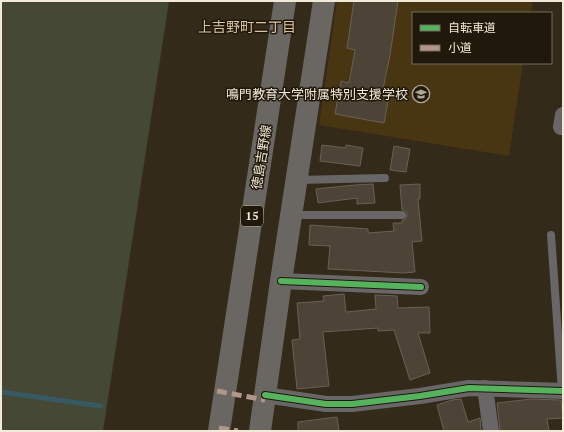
<svg xmlns="http://www.w3.org/2000/svg" width="564" height="432" viewBox="0 0 564 432" font-family="'PT Serif','Noto Sans JP',serif">
<style>
.built{fill:#483512}
.green{fill:#454834}
.lines{fill:none;stroke-linecap:round;stroke-linejoin:round}
.stream{stroke:#365962;stroke-width:5}
.building{fill:#4d4337;stroke:#6a6055}
.service{stroke:#696667;stroke-width:8}
.minor{stroke:#696667;stroke-width:16}
.primary{stroke:#6a6662;stroke-width:22}
.quiet{stroke:#b2968c;stroke-width:5;stroke-dasharray:10 5;stroke-linecap:butt}
.cycleway-casing{stroke:#1f180b;stroke-width:8}
.cycleway{stroke:#56b35d;stroke-width:6}
.labels{text-anchor:middle;stroke-width:3;stroke-linejoin:round;paint-order:stroke}
.shield{fill:#1f180b;stroke:#b3aa9a;stroke-width:1}
.shield-label{font-size:12px;font-weight:bold;fill:#f3e9d8}
.poi-label{font-size:13px;fill:#f3e9d8;stroke:#1f180b;text-anchor:end}
.street-label{font-size:13px;fill:#f3e9d8;stroke:#1f180b}
.neighbourhood-label{font-size:14px;fill:#d8c4a3;stroke:#1f180b}
</style>
<rect width="100%" height="100%" fill="#342a1a"/>
<polygon class="built" points="337,1 533,1 531,13 413,13 413,63 523,63 509,156 319,125"/>
<polygon class="green" points="1,1 169,1 103,431 1,431"/>
<g class="lines">
<polyline class="stream" points="1,392 101,406"/>
</g>
<g class="building">
<polygon points="354,1 398,1 390,55 383,89 390,90 384,123 335,114 341,81 349,83 355,50 347,48"/>
<polygon points="322,145 346,148 346,145 363,148 360,166 320,161"/>
<polygon points="394,146 410,149 406,172 390,170"/>
<polygon points="373,184 375,203 357,204 357,198 318,203 316,189 355,185"/>
<polygon points="420,184 420,199 418,199 422,241 412,242 415,272 404,273 328,269 330,246 309,245 310,225 368,229 368,233 394,231 393,223 402,223 402,220 405,220 407,215 407,212 404,210 402,210 400,185"/>
<polygon points="344,294 346,312 376,309 375,295 397,296 398,308 429,307 430,333 418,333 430,373 410,380 394,330 378,331 378,328 323,332 329,386 297,389 292,340 300,339 297,303 324,301 323,296"/>
<polygon points="461,399 468,422 480,418 481,431 444,431 437,405 452,400"/>
<polygon points="531,399 561,400 563,418 547,419 549,431 500,431 497,403"/>
<polygon points="337,417 339,431 298,431 298,422"/>
</g>
<g class="lines">
<g class="service">
<polyline points="297,180 385,178"/>
<polyline points="292,215 402,215"/>
<polyline points="551,235 562,391"/>
</g>
<g class="minor">
<polyline points="561,127 563,115"/>
<polyline points="281,281 421,287"/>
<polyline points="485,388 491,431"/>
<polyline points="265,395 326,404 352,404 420,396 469,388 563,391"/>
</g>
<g class="primary">
<polyline points="219,431 285,1"/>
<polyline points="260,431 281,281 324,1"/>
</g>
<g class="quiet">
<polyline points="217,391 265,400"/>
<polyline points="219,428 238,431"/>
</g>
<defs>
<g id="cycleway">
<polyline points="281,281 421,287"/>
<polyline points="265,395 326,404 352,404 420,396 469,388 563,391"/>
</g>
</defs>
<use href="#cycleway" class="cycleway-casing"/>
<use href="#cycleway" class="cycleway"/>
</g>
<defs>
<symbol id="school-ring" viewBox="-11 -11 22 22"><circle r="9.5" fill="#1f180b" stroke="#b0a696" stroke-width="1.5"/><path d="M0-5L7-2L0 1L-7-2ZM-4 1L0 2.5L4 1V4Q0 6-4 4Z" fill="#b0a696"/></symbol>
</defs>
<g fill-rule="evenodd">
<use href="#school-ring" x="411" y="84" width="20" height="20"/>
</g>
<g class="labels">
<rect class="shield" x="241" y="206" width="22" height="20" rx="3"/>
<g class="shield-label">
<text x="252" y="220">15</text>
</g>
<g class="poi-label">
<text x="408" y="99">鳴門教育大学附属特別支援学校</text>
</g>
<g class="street-label">
<text transform="translate(261 157) rotate(-81)" y="5">徳島吉野線</text>
</g>
<g class="neighbourhood-label">
<text x="247" y="32">上吉野町二丁目</text>
</g>
</g>
<rect width="564" height="432" fill="none" stroke="#f3e9d8" stroke-width="4"/>
<rect x="412" y="12" width="140" height="52" fill="#1f180b" stroke="#746c5d"/>
<rect x="420" y="25" width="20" height="6" fill="#56b35d" stroke="#746c5d"/>
<text x="448" y="32" font-size="12" fill="#f3e9d8">自転車道</text>
<rect x="420" y="45" width="20" height="6" fill="#b2968c" stroke="#746c5d"/>
<text x="448" y="52" font-size="12" fill="#f3e9d8">小道</text>
</svg>
